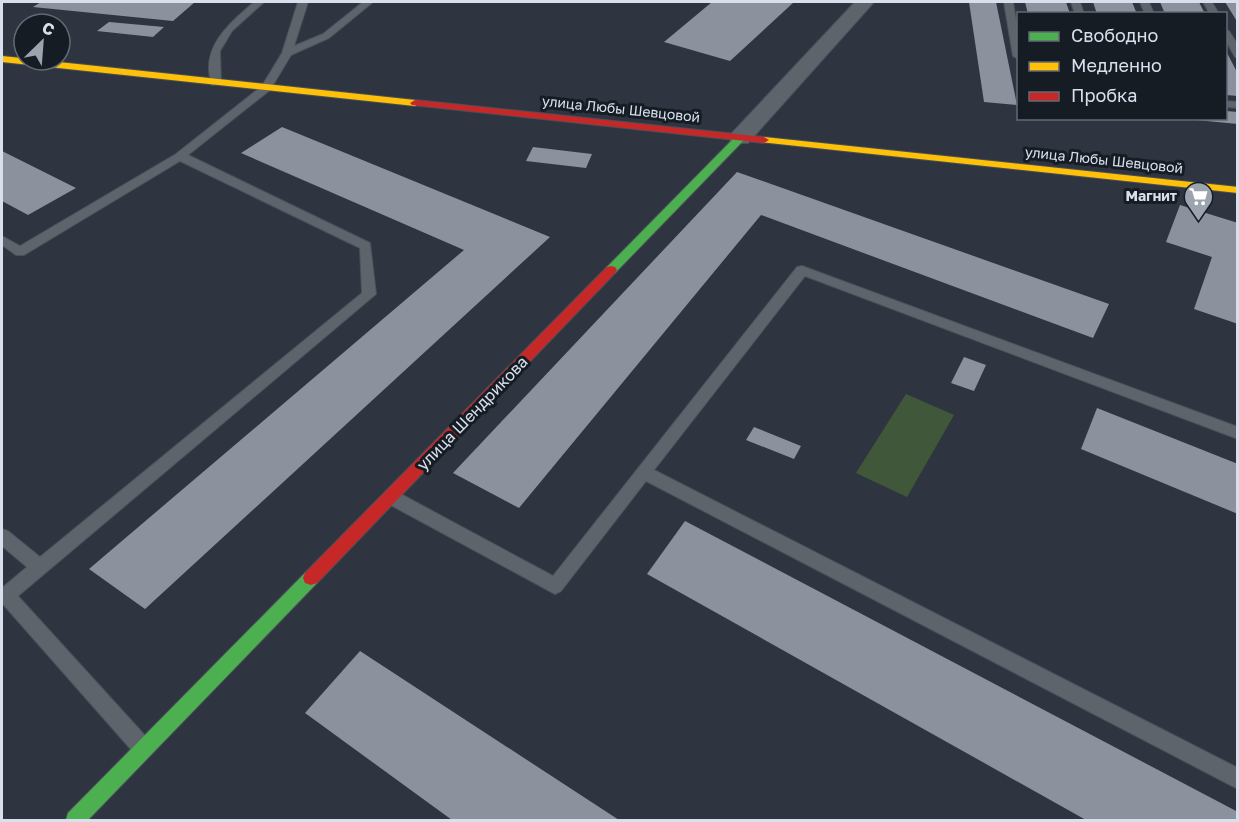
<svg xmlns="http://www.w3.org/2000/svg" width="1239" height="822" viewBox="0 0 1239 822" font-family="'Golos Text',sans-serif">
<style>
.green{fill:#405839}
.building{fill:#8c929d}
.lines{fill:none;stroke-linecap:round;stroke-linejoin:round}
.lane-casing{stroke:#4a5059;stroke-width:2}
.street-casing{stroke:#4a5059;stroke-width:2}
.fast-casing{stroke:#4a5059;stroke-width:2}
.slow-casing{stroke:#4a5059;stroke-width:2}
.jam-casing{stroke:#4a5059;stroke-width:2}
.lane{fill:#5e646c;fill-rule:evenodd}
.street{fill:#5e646c;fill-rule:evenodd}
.fast{fill:#4caf50;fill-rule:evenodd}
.slow{fill:#ffc107;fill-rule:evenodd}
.jam{fill:#c62828;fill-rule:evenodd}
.labels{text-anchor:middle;stroke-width:6;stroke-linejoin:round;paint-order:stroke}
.far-street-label{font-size:14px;fill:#d7e0ec;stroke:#161c24}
.far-poi-label{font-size:14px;font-weight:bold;fill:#d7e0ec;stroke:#161c24;text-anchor:end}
.street-label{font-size:16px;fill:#d7e0ec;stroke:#161c24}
</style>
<rect width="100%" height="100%" fill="#2e3540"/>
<polygon class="green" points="906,394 954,415 907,497 856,473"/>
<g class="building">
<polygon points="41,2 195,2 173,21 33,7"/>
<polygon points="712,2 794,2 730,61 664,42"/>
<polygon points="969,2 996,2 1017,105 984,102"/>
<polygon points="1025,2 1066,2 1070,14 1028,14"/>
<polygon points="1093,2 1132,2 1137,14 1097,14"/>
<polygon points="1160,2 1199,2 1205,14 1165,14"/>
<polygon points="1225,2 1238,2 1238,23"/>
<polygon points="109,22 164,27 153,37 97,31"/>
<polygon points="1226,51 1238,74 1238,96 1226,95"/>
<polygon points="1226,111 1238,112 1238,124 1196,120 1226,118"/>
<polygon points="282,127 550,237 145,609 89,569 464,250 241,153"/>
<polygon points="533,147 592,154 586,168 526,161"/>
<polygon points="2,151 76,188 28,215 2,201"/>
<polygon points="737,172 1109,304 1093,338 761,215 519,508 453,473"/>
<polygon points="1180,205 1238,223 1238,324 1194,309 1212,257 1166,242"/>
<polygon points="964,357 986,365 974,391 951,383"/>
<polygon points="1097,408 1238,464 1238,514 1081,449"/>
<polygon points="754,427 801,446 794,459 746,440"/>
<polygon points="685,521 1238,812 1238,820 1086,820 647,574"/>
<polygon points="360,651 619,820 452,820 305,713"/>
</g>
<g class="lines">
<defs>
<g id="lane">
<path d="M254 2H264L232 31 220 51 221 83 212 85C199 48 229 24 254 2Z"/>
<polygon points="298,2 308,2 294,46 323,34 363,2 373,2 329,38 291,55 270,90 188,155 370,243 376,294 18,596 149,740 152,747 149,754 142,757 135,754 2,603 2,588 27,567 2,546 2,529 8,531 40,557 362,293 360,248 180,161 24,255 16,255 2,245 2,236 20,246 176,154 262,86 282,53"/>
<polygon points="1004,2 1013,2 1018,33 1018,59 1013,56"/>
<polygon points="1071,2 1080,2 1084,14 1075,14"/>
<polygon points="1140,2 1149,2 1154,14 1145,14"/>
<polygon points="1203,2 1212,2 1219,14 1210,14"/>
<polygon points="1226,30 1229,31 1238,45 1238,58 1235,57 1226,41"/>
<polygon points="1226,101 1238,102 1238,108 1226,107"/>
<polygon points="802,266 1238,427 1238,439 805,276 654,470 1238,768 1238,789 646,481 561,591 555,594 385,502 383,497 385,492 391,490 397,492 553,576 797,267"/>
</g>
<polygon id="street" points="855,2 874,2 748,143 732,143 729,138 732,133"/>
<g id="fast">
<polygon points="740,135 745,138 744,140 615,273 607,273 605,270 607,267 736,136"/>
<polygon points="311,571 317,573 319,578 317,583 88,820 66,820 68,813 305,573"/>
</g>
<g id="slow">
<polygon points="2,56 415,100 420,103 415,106 2,62"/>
<polygon points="764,137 1238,187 1238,193 760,142 760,138"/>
</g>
<g id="jam">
<polygon points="415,100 764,137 769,140 764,143 412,105 410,103"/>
<polygon points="611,266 615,267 617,270 615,273 317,583 311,585 305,583 303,578 305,573 607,267"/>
</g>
</defs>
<use href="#lane" class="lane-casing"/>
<use href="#street" class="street-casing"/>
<use href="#fast" class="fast-casing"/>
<use href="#slow" class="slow-casing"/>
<use href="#jam" class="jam-casing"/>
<use href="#lane" class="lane"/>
<use href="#street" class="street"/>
<use href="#fast" class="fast"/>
<use href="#slow" class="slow"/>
<use href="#jam" class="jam"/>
</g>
<defs>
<symbol id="supermarket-pin" viewBox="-11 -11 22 30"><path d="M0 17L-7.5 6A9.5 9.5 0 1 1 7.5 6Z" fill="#9ca4b0" stroke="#161c24"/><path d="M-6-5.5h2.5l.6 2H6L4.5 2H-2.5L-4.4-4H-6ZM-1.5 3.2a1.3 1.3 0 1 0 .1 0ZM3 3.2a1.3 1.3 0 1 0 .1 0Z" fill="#fff"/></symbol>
</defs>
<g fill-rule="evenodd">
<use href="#supermarket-pin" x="1182" y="180" width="33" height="45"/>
</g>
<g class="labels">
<g class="far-street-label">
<text transform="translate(621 109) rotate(6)" y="5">улица Любы Шевцовой</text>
<text transform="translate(1104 160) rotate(6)" y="5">улица Любы Шевцовой</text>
</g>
<g class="far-poi-label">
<text x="1177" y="201">Магнит</text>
</g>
<g class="street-label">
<text transform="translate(472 413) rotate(-46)" y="6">улица Шендрикова</text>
</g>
</g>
<rect width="1239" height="822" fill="none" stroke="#d7e0ec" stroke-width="6"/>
<rect x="1017" y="12" width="210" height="108" fill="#161c24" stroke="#636a74" stroke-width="1.5"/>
<rect x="1029" y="32" width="30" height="9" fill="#4caf50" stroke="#636a74" stroke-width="1.5"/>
<text x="1071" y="42" font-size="18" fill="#d7e0ec">Свободно</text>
<rect x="1029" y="62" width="30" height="9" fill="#ffc107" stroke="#636a74" stroke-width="1.5"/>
<text x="1071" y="72" font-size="18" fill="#d7e0ec">Медленно</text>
<rect x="1029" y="92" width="30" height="9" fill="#c62828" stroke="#636a74" stroke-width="1.5"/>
<text x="1071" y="102" font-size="18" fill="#d7e0ec">Пробка</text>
<g transform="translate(42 42) rotate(25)"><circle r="28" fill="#161c24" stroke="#636a74" stroke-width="1.5"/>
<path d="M0-4.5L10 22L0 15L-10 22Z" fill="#9ca4b0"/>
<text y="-9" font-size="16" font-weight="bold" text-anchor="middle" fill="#d7e0ec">С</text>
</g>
</svg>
